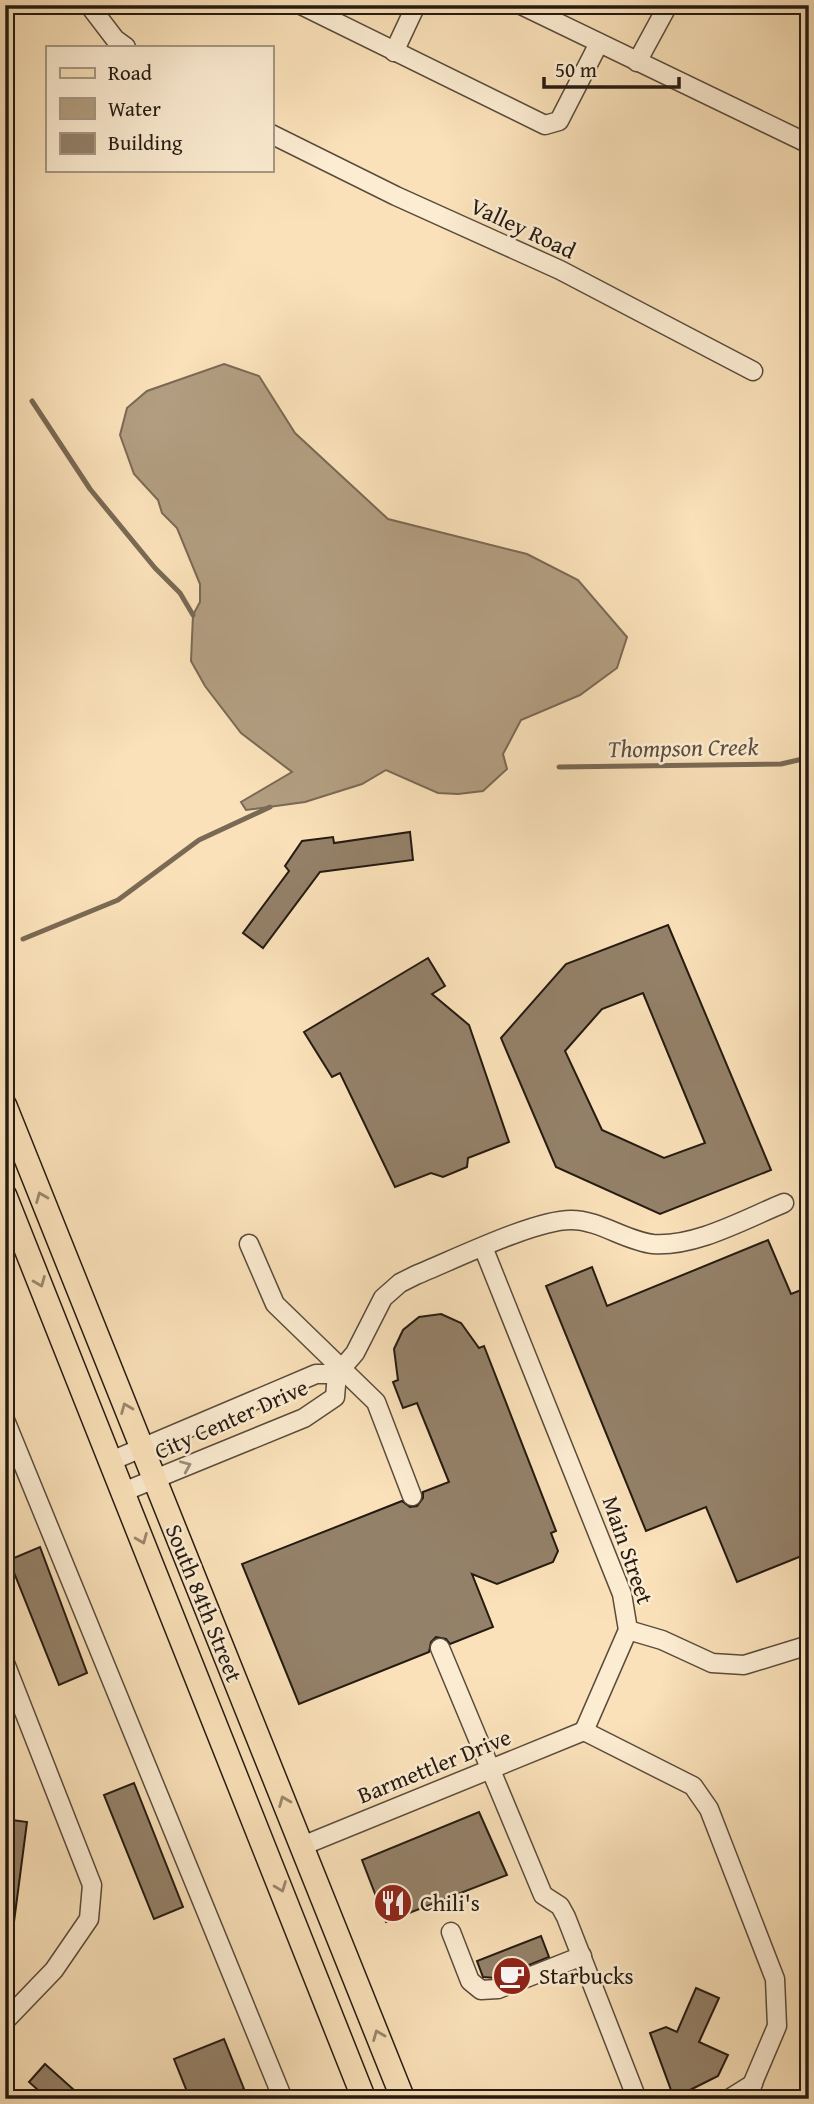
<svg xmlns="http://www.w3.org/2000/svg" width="814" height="2104" viewBox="0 0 814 2104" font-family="'Gentium Book Plus',serif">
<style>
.water{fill:#b29d80;stroke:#7a6954;stroke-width:2}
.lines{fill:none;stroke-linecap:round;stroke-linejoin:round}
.stream{stroke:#7a6954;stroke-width:5}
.building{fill:#948169;stroke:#251a12;stroke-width:2;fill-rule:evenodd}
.minor-casing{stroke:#5a4c3c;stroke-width:21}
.major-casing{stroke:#251a12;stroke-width:26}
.minor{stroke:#fcecd2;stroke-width:18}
.major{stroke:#fae1b9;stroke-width:23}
.oneway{stroke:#9a876e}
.oneway2{stroke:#9b8e7c}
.labels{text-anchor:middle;stroke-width:5;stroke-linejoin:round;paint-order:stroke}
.street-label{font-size:23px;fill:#251a12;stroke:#fcecd2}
.poi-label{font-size:23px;fill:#251a12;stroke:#fcecd2;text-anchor:start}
.water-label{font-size:24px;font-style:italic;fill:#5d4e3e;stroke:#fcecd2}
</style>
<rect width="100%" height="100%" fill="#fae1b9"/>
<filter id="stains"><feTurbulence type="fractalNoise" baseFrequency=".00286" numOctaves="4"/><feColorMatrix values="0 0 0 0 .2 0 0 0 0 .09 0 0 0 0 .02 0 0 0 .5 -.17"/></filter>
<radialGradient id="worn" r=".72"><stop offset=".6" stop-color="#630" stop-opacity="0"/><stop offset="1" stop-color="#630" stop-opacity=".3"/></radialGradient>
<polygon class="water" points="224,364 259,376 295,433 388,519 527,554 578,580 627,637 617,668 580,695 521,720 503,754 507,769 483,791 458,794 438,793 386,770 362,784 305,802 246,810 241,802 292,772 241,733 205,686 191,661 193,615 200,602 200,584 177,528 162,513 158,500 134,474 120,435 127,408 147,391"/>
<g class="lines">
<g class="stream">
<polyline points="32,401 90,489 155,568 180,593 193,615"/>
<polyline points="559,767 781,764 807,758"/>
<polyline points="23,939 118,900 199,840 270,807"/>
</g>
</g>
<g class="building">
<polygon points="410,832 413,860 320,872 263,948 243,933 289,871 285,866 302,841 333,837 334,843"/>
<path d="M668 925 771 1170 660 1214 556 1167 501 1038 566 964ZM643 993 705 1143 664 1158 602 1130 565 1051 602 1009Z"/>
<polygon points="428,958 445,986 432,994 469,1025 509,1142 468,1158 467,1167 443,1177 431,1173 395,1187 340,1073 332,1077 304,1032"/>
<polygon points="768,1240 791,1294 809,1287 809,1553 737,1582 706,1507 646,1531 546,1286 592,1267 607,1306"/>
<polygon points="441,1314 461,1323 479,1348 484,1346 556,1531 551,1533 558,1551 553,1562 497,1584 472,1574 493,1627 450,1644 446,1639 436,1637 431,1642 429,1652 299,1704 242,1564 402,1501 410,1507 417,1506 423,1498 423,1492 449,1482 417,1403 403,1408 393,1382 398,1380 394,1349 403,1330 419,1317"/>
<polygon points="40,1547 87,1673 59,1685 9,1560"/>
<polygon points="134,1783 183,1907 154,1919 104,1795"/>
<polygon points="479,1812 507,1875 386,1922 362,1860"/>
<polygon points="5,1819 27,1822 14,1922 5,1921"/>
<polygon points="541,1936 549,1957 496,1978 483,1977 477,1961"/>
<polygon points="696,1988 719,1998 699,2042 728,2055 718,2076 674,2098 650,2033 666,2027 677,2032"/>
<polygon points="224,2039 244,2089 219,2099 190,2099 174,2059"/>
<polygon points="45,2064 84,2099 48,2099 29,2082"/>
</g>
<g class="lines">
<defs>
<g id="minor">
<polyline points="89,5 115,39 126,47"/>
<polyline points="301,5 545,125 559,121 599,43"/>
<polyline points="521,5 809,144"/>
<polyline points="394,52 416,5"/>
<polyline points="637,62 668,5"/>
<polyline points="271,134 396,196 560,270 753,371"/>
<polyline points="249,1244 275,1304 376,1402 412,1496"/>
<polyline points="483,1247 622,1594 628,1630 584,1731"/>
<polyline points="5,1420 283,2099"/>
<polyline points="111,1461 316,1374 337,1374"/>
<path d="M123 1492 304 1418 335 1397 337 1374 355 1353 383 1298 400 1283 416 1275C453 1260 534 1220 571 1220 600 1220 625 1241 653 1244 696 1247 745 1219 784 1203"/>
<polyline points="628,1630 662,1640 712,1663 744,1665 809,1645"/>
<polyline points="440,1648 543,1895 560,1906 566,1917 637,2099"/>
<polyline points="5,1663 92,1885 89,1919 54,1970 5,2021"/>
<polyline points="584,1731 693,1786 709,1809 775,1979 777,2026 746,2099"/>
<polyline points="302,1846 584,1731"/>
<polyline points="451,1932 470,1981 481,1990 498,1989 582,1956"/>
<polyline points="729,2099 753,2084"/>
</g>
<g id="major">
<polyline points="5,1106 403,2099"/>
<polyline points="5,1196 364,2099"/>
</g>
</defs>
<use href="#minor" class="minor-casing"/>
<use href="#major" class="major-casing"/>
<use href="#minor" class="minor"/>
<use href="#major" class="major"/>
</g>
<defs><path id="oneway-chevron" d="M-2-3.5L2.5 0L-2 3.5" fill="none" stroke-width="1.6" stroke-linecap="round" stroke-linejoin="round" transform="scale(1.75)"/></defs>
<g class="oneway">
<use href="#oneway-chevron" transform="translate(41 1197) rotate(-112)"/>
<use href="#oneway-chevron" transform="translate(40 1282) rotate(68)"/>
<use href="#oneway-chevron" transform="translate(126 1408) rotate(-112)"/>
<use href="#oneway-chevron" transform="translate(142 1539) rotate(68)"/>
<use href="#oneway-chevron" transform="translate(284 1801) rotate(-112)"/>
<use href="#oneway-chevron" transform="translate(281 1887) rotate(69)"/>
<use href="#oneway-chevron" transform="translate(378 2035) rotate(-112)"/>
</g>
<use class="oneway2" href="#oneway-chevron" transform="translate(186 1466) rotate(-23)"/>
<defs>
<symbol id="restaurant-disc" viewBox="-11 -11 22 22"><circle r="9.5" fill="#8f2418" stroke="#fcecd2"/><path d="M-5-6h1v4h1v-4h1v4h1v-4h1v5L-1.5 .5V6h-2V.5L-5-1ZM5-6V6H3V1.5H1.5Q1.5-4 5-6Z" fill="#fff"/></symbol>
<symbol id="cafe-disc" viewBox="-11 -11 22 22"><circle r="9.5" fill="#8f2418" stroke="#fcecd2"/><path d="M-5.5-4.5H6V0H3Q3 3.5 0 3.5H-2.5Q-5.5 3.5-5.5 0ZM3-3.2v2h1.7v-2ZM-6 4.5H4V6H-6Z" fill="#fff"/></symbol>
</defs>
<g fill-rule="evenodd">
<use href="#restaurant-disc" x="371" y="1881" width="44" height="44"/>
<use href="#cafe-disc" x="490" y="1954" width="44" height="44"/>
</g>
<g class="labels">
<g class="street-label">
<text transform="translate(523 228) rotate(25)" y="8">Valley Road</text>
<text transform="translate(231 1419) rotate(-24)" y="8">City Center Drive</text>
<text transform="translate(628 1550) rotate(71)" y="8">Main Street</text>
<text transform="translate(204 1603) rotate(68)" y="8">South 84th Street</text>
<text transform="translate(434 1766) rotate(-22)" y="8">Barmettler Drive</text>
</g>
<g class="poi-label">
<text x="420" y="1911">Chili's</text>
<text x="539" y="1984">Starbucks</text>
</g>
<g class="water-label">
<text transform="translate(683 748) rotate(-1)" y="8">Thompson Creek</text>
</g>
</g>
<rect width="814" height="2104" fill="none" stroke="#fae1b9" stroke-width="28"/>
<rect x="7" y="7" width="800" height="2090" fill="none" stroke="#251a12" stroke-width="3.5"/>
<rect x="14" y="14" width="786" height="2076" fill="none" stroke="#251a12" stroke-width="2"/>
<rect x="46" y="46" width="228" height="126" fill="#fcecd2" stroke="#a69885" stroke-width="2"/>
<rect x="60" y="68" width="35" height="10" fill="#fae1b9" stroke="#a69885" stroke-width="2"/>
<text x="108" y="80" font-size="21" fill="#251a12">Road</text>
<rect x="60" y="98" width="35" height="21" fill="#b29d80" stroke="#a69885" stroke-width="2"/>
<text x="108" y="116" font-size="21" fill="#251a12">Water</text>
<rect x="60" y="133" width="35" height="21" fill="#948169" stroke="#a69885" stroke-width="2"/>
<text x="108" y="150" font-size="21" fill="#251a12">Building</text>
<path d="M544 77v10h135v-10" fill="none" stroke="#251a12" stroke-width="3.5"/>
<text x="555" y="77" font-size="21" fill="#251a12" stroke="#fcecd2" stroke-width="5" paint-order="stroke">50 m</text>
<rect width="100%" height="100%" filter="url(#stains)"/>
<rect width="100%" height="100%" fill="url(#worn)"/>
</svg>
